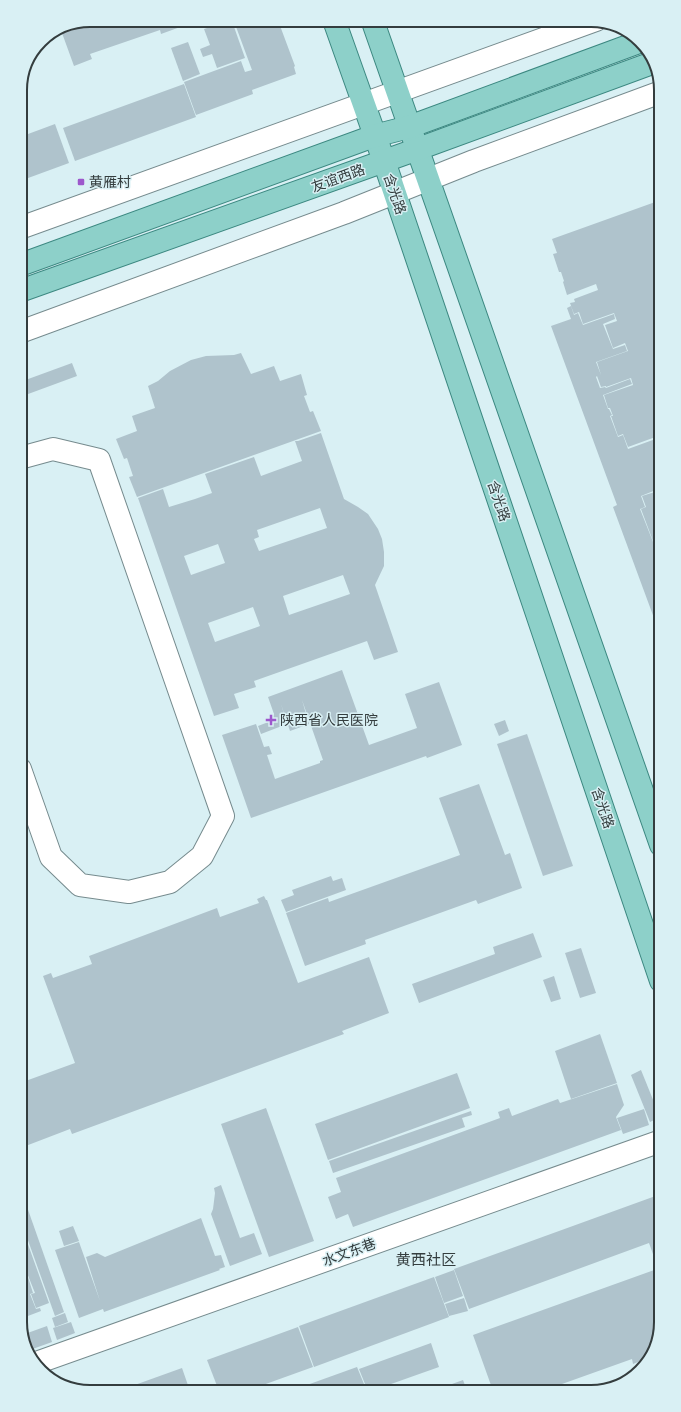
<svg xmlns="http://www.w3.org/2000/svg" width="681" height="1412" viewBox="0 0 681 1412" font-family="Georgia,'Noto Sans SC',serif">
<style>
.building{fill:#afc3cc;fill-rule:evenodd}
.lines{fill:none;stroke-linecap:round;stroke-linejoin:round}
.minor-casing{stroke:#768b8e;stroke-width:24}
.major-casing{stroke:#3c8881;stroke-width:24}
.minor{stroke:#fff;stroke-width:22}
.major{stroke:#8dd0c9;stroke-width:22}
.poi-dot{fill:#9d58cc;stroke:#d9f0f4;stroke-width:1.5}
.labels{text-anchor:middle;stroke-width:3;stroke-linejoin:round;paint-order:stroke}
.street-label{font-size:14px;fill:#343d3e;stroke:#d9f0f4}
.poi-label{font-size:14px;fill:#343d3e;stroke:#d9f0f4;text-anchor:start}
.neighbourhood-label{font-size:15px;fill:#343d3e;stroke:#d9f0f4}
.rim{fill:none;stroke:#343d3e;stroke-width:2}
</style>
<rect width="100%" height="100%" fill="#d9f0f4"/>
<g class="building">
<polygon points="279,23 295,66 294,67 296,74 252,90 253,94 196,115 184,82 241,61 245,72 252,70 235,24"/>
<polygon points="182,24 183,26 161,34 160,30 90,54 92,59 74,66 62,33 84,25"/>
<polygon points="219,24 233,24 245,58 217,68 212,54 203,57 200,49 210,45 204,29"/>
<polygon points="188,42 200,74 183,81 171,48"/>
<polygon points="184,84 196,117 75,161 63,128"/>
<polygon points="55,124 69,163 20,181 20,137"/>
<polygon points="658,201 661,208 661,260 653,263 656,270 661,268 661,435 628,447 623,434 618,436 611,416 613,416 610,408 608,408 604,395 633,385 631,378 606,387 606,386 601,387 597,376 596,377 600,388 605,387 606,388 630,379 632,384 603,395 608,409 609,409 612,415 610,416 618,437 623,435 628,449 661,437 661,488 641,496 645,507 640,509 659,557 641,509 646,507 642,496 661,490 661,637 613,507 617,505 551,326 571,319 567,308 571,306 574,315 578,313 583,325 614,314 615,319 603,324 613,349 625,345 627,351 596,362 601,375 597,362 628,351 625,343 613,348 605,325 617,321 614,313 583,324 579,312 574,314 570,303 575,302 574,299 598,290 596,284 567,295 563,282 564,281 561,272 559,272 553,254 557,253 552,239"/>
<polygon points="241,353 251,374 274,366 280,381 301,374 307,395 304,396 310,412 313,411 321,431 137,497 129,477 133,476 127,458 124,459 116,439 137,431 132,416 155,408 148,386 158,381 170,371 191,360 206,356 234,355"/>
<polygon points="72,363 77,376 20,397 20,382"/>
<path d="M321 433 344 499 358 507 368 514 378 529 382 539 384 552V566L375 585 398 652 374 660 367 641 254 681 256 687 234 694 239 708 214 716 138 498 163 489 169 507 195 499 212 493 205 474 254 457 261 476 302 461 295 441H298ZM320 508 327 528 259 551 254 539 259 537 257 530ZM218 544 225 563 191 575 184 556ZM343 575 350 594 289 615 283 596ZM253 607 260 626 215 642 208 623Z"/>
<polygon points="342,670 369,745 417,728 405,694 439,682 462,745 427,758 426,756 251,818 222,735 256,724 264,747 269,746 272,754 267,755 275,779 320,763 320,761 323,760 302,700 309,724 290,731 281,704 287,724 261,734 258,726 271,721 274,714 268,697"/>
<polygon points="505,720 509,731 499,736 494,724"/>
<polygon points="527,734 573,866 543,876 497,744"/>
<polygon points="479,784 505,855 510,853 522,888 478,904 476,900 365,940 366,944 305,966 286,913 328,898 329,902 460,855 439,798"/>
<polygon points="331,876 333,881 342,878 346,890 286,912 281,900 294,895 292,890"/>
<polygon points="264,896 266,900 267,900 298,983 369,957 389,1013 342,1031 344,1034 72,1134 70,1129 23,1147 20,1138 20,1083 75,1063 43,976 51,973 53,978 92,964 89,956 217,908 220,917 259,903 257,899"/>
<polygon points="533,933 542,957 419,1003 412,984 495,954 493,947"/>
<polygon points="581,948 596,993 580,998 565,953"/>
<polygon points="554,976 561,999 551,1002 543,980"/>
<polygon points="600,1034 617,1083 571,1099 555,1051"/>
<polygon points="641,1070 660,1117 650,1122 631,1075"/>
<polygon points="457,1073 470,1108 328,1160 315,1124"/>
<polygon points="617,1084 624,1105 616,1117 621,1130 353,1227 348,1214 336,1219 328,1197 341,1192 336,1178 500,1118 498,1112 509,1108 512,1116 558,1099 560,1103"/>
<polygon points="266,1108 314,1241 269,1257 221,1124"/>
<polygon points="644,1109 649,1125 623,1134 617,1118"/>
<polygon points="471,1111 472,1115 462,1118 465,1127 333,1173 329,1161"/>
<polygon points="221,1185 240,1238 254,1233 262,1254 230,1266 211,1214 213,1209 215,1193 214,1188"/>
<polygon points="661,1194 661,1255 654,1257 649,1243 469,1309 454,1269"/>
<polygon points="26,1204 64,1312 55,1316 20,1218 20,1206"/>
<polygon points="201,1218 215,1256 221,1255 225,1267 219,1269 220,1270 104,1312 103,1309 79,1318 55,1250 79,1242 100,1301 86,1257 97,1253 105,1257"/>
<polygon points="20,1222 49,1303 36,1308 31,1294 35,1293 27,1273 26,1274 24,1268 26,1268 20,1251"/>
<polygon points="73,1226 79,1241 64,1246 59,1231"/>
<polygon points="23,1268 25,1275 27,1274 33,1293 30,1294 36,1309 40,1308 41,1311 20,1319 20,1269"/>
<polygon points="657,1269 661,1281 661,1323 650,1357 633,1364 632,1359 562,1384 563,1387 492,1388 473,1335"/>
<polygon points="454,1270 463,1296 444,1303 435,1277"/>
<polygon points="434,1277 449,1317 314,1367 299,1326"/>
<polygon points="464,1298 468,1311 449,1316 445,1304"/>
<polygon points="65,1313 68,1322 55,1327 52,1318"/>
<polygon points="71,1322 75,1333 57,1340 53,1328"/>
<polygon points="47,1326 52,1342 27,1351 22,1335"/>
<polygon points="298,1327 313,1367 249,1390 219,1391 207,1360"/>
<polygon points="431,1343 439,1367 377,1389 367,1389 359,1369"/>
<polygon points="357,1367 366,1389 293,1390"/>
<polygon points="182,1368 190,1391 118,1392 118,1391"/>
<polygon points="463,1380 466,1388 441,1388"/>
</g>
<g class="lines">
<defs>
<g id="minor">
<polyline points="20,228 596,20"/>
<polyline points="20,332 344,213 474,161 661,92"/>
<polyline points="20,769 51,857 80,885 129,892 170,882 202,856 223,816 99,460 53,449 20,458"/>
<polyline points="36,1363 661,1141"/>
</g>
<g id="major">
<polyline points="373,22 661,845"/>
<polyline points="335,23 384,161 661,981"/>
<polyline points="20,265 374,136 409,127 639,42"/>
<polyline points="20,291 418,149 655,62"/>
</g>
</defs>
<use href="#minor" class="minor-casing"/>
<use href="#major" class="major-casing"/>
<use href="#minor" class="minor"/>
<use href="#major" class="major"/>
</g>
<g class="poi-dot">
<rect x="77" y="178" width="8" height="8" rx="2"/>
<path d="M269 714h4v4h4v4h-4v4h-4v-4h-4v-4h4z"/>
</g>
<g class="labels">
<g class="street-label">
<text transform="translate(338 178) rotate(-20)" y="5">友谊西路</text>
<text transform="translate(395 194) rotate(71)" y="5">含光路</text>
<text transform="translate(499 501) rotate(71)" y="5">含光路</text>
<text transform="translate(603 808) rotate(71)" y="5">含光路</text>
<text transform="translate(349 1252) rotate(-20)" y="5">水文东巷</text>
</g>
<g class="poi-label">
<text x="89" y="187">黄雁村</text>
<text x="280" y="725">陕西省人民医院</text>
</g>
<g class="neighbourhood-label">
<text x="426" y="1265">黄西社区</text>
</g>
</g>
<path d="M0 0H681V1412H0ZM90 27H591A63 63 0 0 1 654 90V1322A63 63 0 0 1 591 1385H90A63 63 0 0 1 27 1322V90A63 63 0 0 1 90 27Z" fill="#d9f0f4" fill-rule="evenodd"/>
<path class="rim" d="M90 27H591A63 63 0 0 1 654 90V1322A63 63 0 0 1 591 1385H90A63 63 0 0 1 27 1322V90A63 63 0 0 1 90 27Z"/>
</svg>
